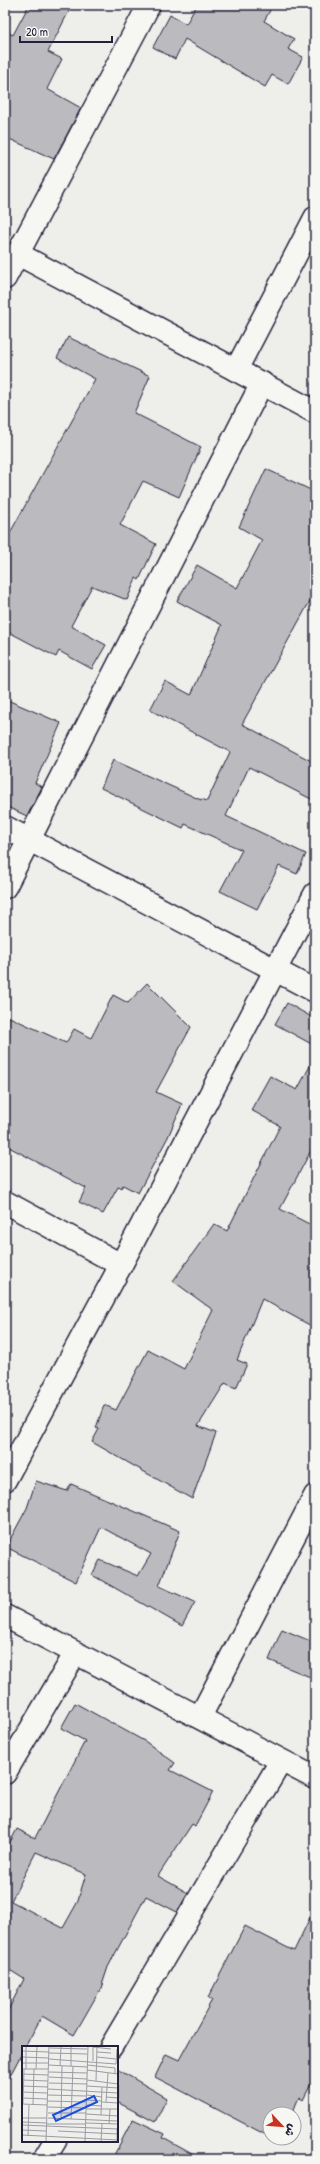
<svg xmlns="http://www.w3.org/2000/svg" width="320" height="2164" viewBox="0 0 320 2164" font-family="'Patrick Hand','Playpen Sans Arabic',sans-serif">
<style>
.building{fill:#bbbbbf;stroke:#22223b;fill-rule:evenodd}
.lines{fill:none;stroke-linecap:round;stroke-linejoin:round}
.street-casing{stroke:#22223b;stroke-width:25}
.street{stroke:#f6f6f2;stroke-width:22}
.inset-road{fill:none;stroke:#9c9ca5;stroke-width:1}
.view{fill:#1d4ed8;fill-opacity:0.15;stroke:#1d4ed8;stroke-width:2}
.inset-edge{fill:none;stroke:#22223b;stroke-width:2}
</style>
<rect width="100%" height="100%" fill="#eeeeeb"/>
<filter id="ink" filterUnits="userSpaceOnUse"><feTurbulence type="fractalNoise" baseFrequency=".025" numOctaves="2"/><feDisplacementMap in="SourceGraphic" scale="8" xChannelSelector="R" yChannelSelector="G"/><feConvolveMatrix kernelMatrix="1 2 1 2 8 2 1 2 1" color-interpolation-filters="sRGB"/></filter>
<g filter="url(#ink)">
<g class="building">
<polygon points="29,5 72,5 48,52 62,59 47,89 81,108 54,159 5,137 5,31 13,35"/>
<polygon points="197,5 273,5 264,21 294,39 288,49 303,57 288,84 272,75 265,87 185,39 175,59 153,47 170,15 186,24"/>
<polygon points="68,337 150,376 134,413 201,447 179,497 143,481 120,525 156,544 139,580 136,578 127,600 92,586 71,626 106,645 92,669 59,651 56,657 5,630 5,542 95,379 57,358"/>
<polygon points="266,469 315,492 315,592 242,724 315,763 315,801 249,767 226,816 306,854 297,874 279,866 257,909 220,891 242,850 185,824 183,828 101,788 113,760 201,800 201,799 207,801 230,752 150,710 165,681 191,695 222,625 177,601 197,565 237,588 262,540 239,527"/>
<polygon points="5,699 61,723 35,783 42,787 27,816 5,806"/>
<polygon points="147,983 191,1027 156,1092 182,1104 168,1137 138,1193 123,1185 121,1188 118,1187 103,1214 79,1202 86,1188 5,1145 5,1015 66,1043 74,1029 91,1038 113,995 128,1003"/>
<polygon points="287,1003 315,1019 315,1046 275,1024"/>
<polygon points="315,1057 315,1143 280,1209 315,1227 315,1328 262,1299 237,1360 247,1364 236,1388 225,1383 198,1426 216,1433 192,1499 92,1442 99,1429 96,1428 104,1405 116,1410 148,1350 184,1369 213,1310 173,1281 214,1224 227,1231 280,1126 251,1110 270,1076 297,1090"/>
<polygon points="36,1481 67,1491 71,1484 180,1531 159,1586 195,1602 182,1626 92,1575 100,1560 138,1576 151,1554 101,1527 76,1582 6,1547 27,1508"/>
<polygon points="282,1629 315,1643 315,1679 269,1660"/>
<path d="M75 1703 146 1742 175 1763 170 1770 213 1792 195 1826 192 1824 158 1876 188 1893 177 1912 146 1896 108 1967 101 1988 74 2035 42 2016 25 2047H23V2051L5 2085V2016L24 1979 5 1967V1852L17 1829 35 1838 85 1741 61 1728ZM36 1852 86 1874 77 1903 63 1928 11 1901Z"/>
<polygon points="315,1907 315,2076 303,2100 299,2097 292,2114 270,2114 270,2137 155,2077 166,2054 179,2060 212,2000 208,1998 245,1926 294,1951"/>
<polygon points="117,2069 167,2098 155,2122 117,2102"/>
<polygon points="133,2119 165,2134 163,2138 201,2159 112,2159"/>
</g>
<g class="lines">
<defs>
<g id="street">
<polyline points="18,254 315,412"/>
<polyline points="5,278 149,5"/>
<polyline points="236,370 315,218"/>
<polyline points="5,827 315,991"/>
<polyline points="5,887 262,383"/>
<polyline points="5,1202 121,1265"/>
<polyline points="5,1480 121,1265 315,894"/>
<polyline points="5,1616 315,1778"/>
<polyline points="200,1717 315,1496"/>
<polyline points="5,1773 75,1654"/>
<polyline points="111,2047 281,1761"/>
<polyline points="44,2159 55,2141"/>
</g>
</defs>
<use href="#street" class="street-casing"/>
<use href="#street" class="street"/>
</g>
</g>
<g transform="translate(22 2046)">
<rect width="96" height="96" fill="#eeeeeb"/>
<path class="inset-road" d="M71 1 89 3M28 2 65 3M0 5 27 6M75 6 89 7M27 7 65 8M0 11 27 12M75 11 94 13M27 13 94 18M71 15V0M0 17H27M94 18 95 3M26 19 65 21M65 19 93 22V28M38 20 39 1M49 20V0M0 23H26M4 23V0M14 23 15 0M65 24 96 28M27 26 65 27M0 28 26 29M27 31 65 33M0 34 26 35M65 34 96 38M74 35 75 1M27 37 65 38M0 40 26 41M65 40 96 42M26 43 96 47M0 46 25 47M26 49 64 50M65 49 80 51M84 51 96 52M0 52 25 53M65 54 80 55M25 55 64 56M80 56 96 57M84 56 86 27M0 58 25 59M1 58 2 23M11 59 12 23M64 59 80 60M25 61 64 62M64 63H96M26 67H39M39 67H64M64 68 96 70M79 69 80 41M0 72H25M26 72 96 75M39 73 40 20M49 73 51 20M0 76 25 77M64 77 96 78M25 78H64M87 78 88 63M0 79 96 83M0 84 24 85M36 85 96 88M0 89 96 94M6 90 7 59M95 95V82M24 96 27 0M63 96 66 0M79 96 80 78"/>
<path class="view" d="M72 50 75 56 34 75 31 69Z"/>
<rect width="96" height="96" class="inset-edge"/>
</g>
<rect width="320" height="2164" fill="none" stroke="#f6f6f2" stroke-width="20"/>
<rect x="10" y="10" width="300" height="2144" fill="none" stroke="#22223b" stroke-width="1.5" filter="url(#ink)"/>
<g transform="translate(282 2126) rotate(116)"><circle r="19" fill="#f6f6f2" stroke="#a1a1a9"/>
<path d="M0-3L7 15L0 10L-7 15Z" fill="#c8321e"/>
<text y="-6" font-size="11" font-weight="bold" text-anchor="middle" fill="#22223b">ش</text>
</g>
<path d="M20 36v6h92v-6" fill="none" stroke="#22223b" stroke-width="2"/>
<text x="26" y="36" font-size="12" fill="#22223b" stroke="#f6f6f2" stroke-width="3" paint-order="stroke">20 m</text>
</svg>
